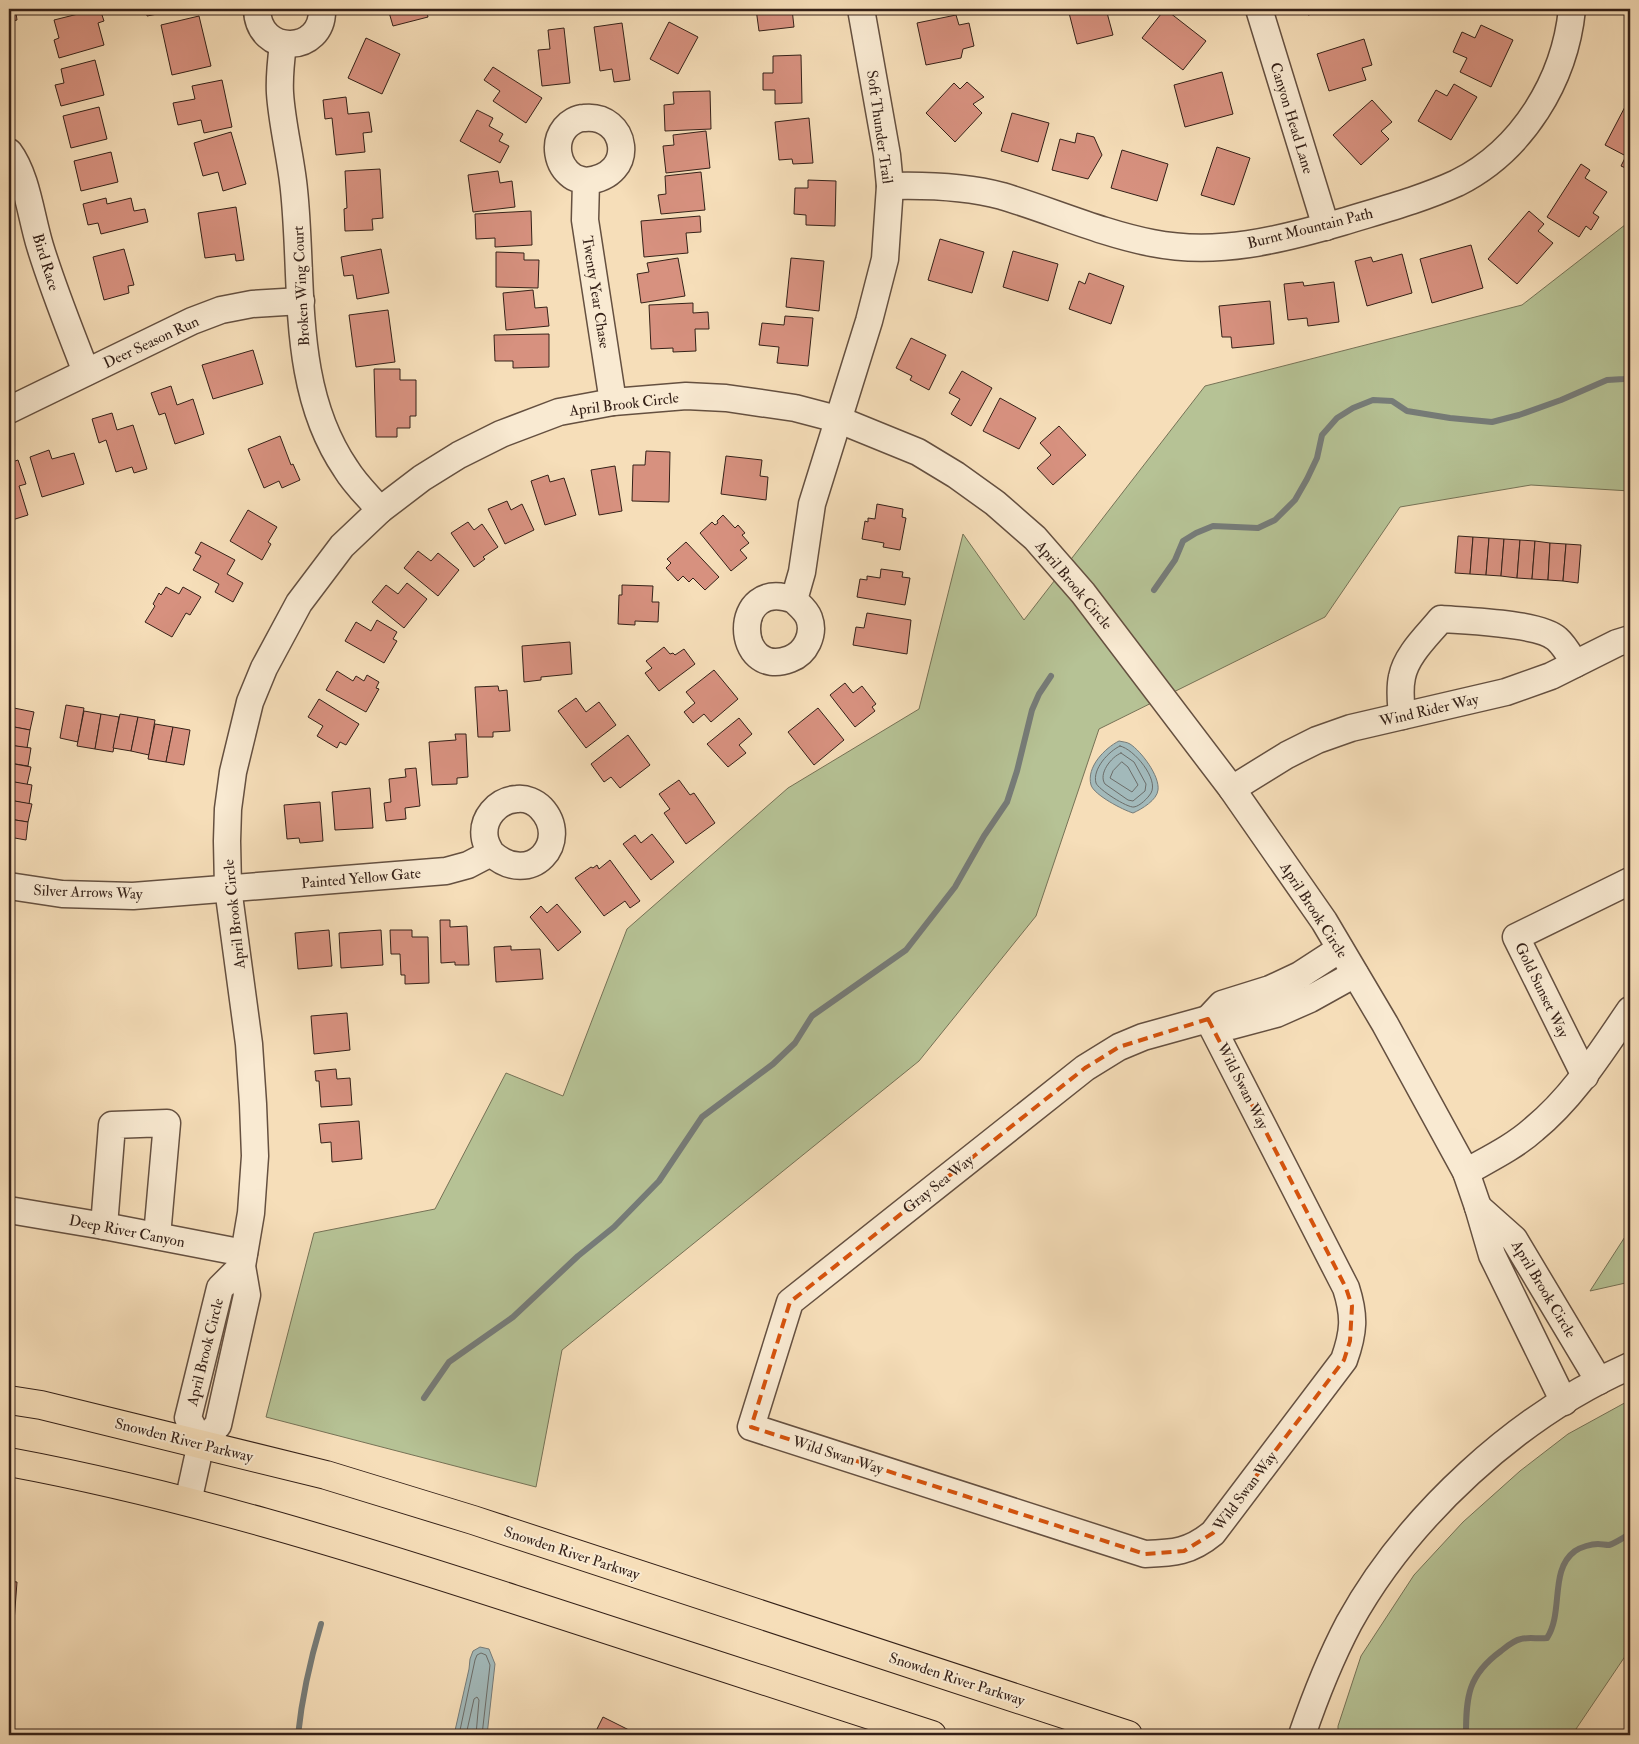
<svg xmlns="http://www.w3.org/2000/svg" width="1639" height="1744" viewBox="0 0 1639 1744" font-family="'IM FELL Double Pica',serif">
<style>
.green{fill:#b6c295;stroke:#767256}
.water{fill:#a2b9ba;stroke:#767c79}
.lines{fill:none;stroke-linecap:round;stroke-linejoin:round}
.shore{stroke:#6c6d69;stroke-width:1}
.stream{stroke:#767c79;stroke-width:6}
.building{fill:#d7917f;stroke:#352118}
.minor-casing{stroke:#655040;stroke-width:29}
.major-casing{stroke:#352118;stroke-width:30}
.minor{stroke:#f9ead2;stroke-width:26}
.major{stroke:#f6deb9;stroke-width:28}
.marked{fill:none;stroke:#d6530d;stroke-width:4;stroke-dasharray:10 6;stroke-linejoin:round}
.labels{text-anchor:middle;stroke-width:4;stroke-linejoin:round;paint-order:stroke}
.street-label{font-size:15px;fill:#352118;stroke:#f9ead2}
</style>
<rect width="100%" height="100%" fill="#f6deb9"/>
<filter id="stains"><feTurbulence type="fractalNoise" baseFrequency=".004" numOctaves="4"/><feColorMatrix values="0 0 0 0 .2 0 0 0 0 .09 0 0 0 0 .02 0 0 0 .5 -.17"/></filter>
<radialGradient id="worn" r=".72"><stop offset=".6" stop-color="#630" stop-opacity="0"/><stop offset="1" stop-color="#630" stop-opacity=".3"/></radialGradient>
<g class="green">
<polygon points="1630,221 1630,491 1531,485 1400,507 1325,617 1099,729 1036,916 919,1061 562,1350 536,1487 266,1417 314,1233 435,1209 506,1073 563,1096 627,929 788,788 919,709 963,534 1024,620 1205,386 1522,305"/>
<polygon points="1630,1229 1630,1282 1590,1291"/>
<polygon points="1630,1400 1630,1649 1574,1732 1578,1735 1338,1735 1338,1726 1361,1656 1414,1575 1463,1522 1520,1471 1568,1434"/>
</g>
<g class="water">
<path d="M1119 741C1123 742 1127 742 1130 744 1141 751 1160 776 1158 790 1157 800 1142 809 1133 813 1123 810 1094 795 1091 785 1086 767 1105 748 1119 741Z"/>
<polygon points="480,1647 489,1649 495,1664 487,1735 454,1735 469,1669 470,1659 473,1651"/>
</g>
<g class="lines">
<g class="shore">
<path d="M1120 746C1134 749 1159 779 1151 793 1148 798 1140 806 1134 807 1127 808 1098 789 1096 783 1092 769 1109 751 1120 746Z"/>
<path d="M1121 753 1134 762 1146 784 1145 791 1133 801 1128 800 1105 784C1098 774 1111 757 1121 753Z"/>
<polygon points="1122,762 1128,767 1138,785 1132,792 1110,778 1113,771"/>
<polyline points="459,1735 475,1660 477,1655 481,1653 486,1655 490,1665 482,1735"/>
<polyline points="466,1735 474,1699 477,1697 479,1700 476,1735"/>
</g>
<g class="stream">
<polyline points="1154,590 1175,560 1183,541 1196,533 1213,526 1258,528 1275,520 1295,500 1307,479 1317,458 1322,435 1337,418 1353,408 1373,400 1392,401 1407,411 1450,418 1492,422 1519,415 1561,400 1607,380 1624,379 1630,377"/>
<polyline points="424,1398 449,1362 513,1317 578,1256 614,1227 659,1181 702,1117 773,1064 795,1043 812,1016 906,950 955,887 984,836 1007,802 1017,771 1032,710 1039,694 1051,676"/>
<path d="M298 1735C302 1697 310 1661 321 1624"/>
<path d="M1466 1735C1466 1696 1468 1675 1501 1651 1506 1647 1514 1640 1521 1639 1527 1637 1539 1639 1547 1638 1564 1612 1549 1570 1575 1551 1581 1547 1591 1544 1598 1544 1601 1544 1606 1545 1609 1545 1616 1543 1624 1537 1630 1534"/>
</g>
</g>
<g class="building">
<polygon points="9,9 34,9 16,13 17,20 9,22"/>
<polygon points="98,9 100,9 104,21 98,23 104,45 59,58 54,40 59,38 54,20"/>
<polygon points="146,9 183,9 147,16"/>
<polygon points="388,9 426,9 428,17 393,26"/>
<polygon points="756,9 792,9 794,27 759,31"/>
<polygon points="1068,9 1106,9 1113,35 1077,44"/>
<polygon points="1165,9 1206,41 1183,70 1142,38"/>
<polygon points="1306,9 1334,9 1308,15"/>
<polygon points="956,15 959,25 969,23 974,46 963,49 961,58 926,65 917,23"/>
<polygon points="199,16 211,66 172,75 161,25"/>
<polygon points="669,22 698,37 678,74 650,59"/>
<polygon points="622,23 630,80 614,82 612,69 600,71 594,27"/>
<polygon points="1481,25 1513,40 1491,87 1460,72 1467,58 1453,52 1462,32 1475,38"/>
<polygon points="564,28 570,83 542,86 538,50 550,49 548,30"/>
<polygon points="366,38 400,54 382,94 348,78"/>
<polygon points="1364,39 1372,65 1362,68 1366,80 1329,91 1317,54"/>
<polygon points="801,55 802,103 775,104 775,90 763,90 763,73 773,73 773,56"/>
<polygon points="95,60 104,95 61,106 55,85 64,83 61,69"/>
<polygon points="493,67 542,98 526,123 493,101 500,91 484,80"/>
<polygon points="1222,72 1233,114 1185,127 1174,85"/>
<polygon points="222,80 232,127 204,133 201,120 178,125 173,103 195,99 192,86"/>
<polygon points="967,82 984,97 973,104 982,113 955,142 926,113 954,83 960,89"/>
<polygon points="1454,84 1477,97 1451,140 1418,121 1436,90 1447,96"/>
<polygon points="710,91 711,129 665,131 664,105 674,104 673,92"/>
<polygon points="346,97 348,114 369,112 372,132 363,133 365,152 336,155 332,118 325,119 323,100"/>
<polygon points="1372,100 1392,122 1381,131 1389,139 1361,165 1333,135"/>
<polygon points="1627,103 1630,105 1630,170 1621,166 1626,156 1605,145"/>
<polygon points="99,107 107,139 71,148 63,116"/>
<polygon points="477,110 493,118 489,126 503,134 499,141 509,146 500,163 460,141"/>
<polygon points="1012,113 1049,123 1038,162 1001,151"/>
<polygon points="809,118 813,163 793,164 792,159 779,160 775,122"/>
<polygon points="706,131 710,168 666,173 663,146 674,145 673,135"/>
<polygon points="231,132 246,184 223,191 218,172 203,176 194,143"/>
<polygon points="1077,133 1094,137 1102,155 1088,179 1052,170 1060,139 1075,143"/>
<polygon points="1217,147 1250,158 1234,205 1201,195"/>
<polygon points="1122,150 1168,164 1157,201 1111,188"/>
<polygon points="111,152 118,182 81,191 74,161"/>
<polygon points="1581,164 1590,170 1585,178 1607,192 1593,213 1599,217 1591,230 1586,226 1579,237 1547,217"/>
<polygon points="380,169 383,218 372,219 373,230 345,231 344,209 347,208 345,171"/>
<polygon points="498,171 500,183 512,181 515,207 473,212 468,175"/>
<polygon points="701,172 705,210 661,214 658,195 666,194 665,176"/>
<polygon points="808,180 836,181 835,226 806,225 806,215 794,214 795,188 808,188"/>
<polygon points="106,198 107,204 131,198 134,211 145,209 148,222 101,234 98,223 88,225 83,204"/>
<polygon points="236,207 244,260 236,261 235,254 205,258 198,213"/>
<polygon points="531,211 532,245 495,247 495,238 476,239 475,214"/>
<polygon points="1529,211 1544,224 1538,231 1553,243 1517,284 1488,259"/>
<polygon points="700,216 701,232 686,233 688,253 644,257 641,221"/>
<polygon points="940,239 984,252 972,293 928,280"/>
<polygon points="1471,245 1483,288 1432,303 1420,259"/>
<polygon points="124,249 134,285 128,286 129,293 104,300 93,257"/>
<polygon points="381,249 389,293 357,299 353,275 344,276 341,257"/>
<polygon points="1013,251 1058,264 1048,301 1003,287"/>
<polygon points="496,252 524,253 524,260 539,260 538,288 496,287"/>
<polygon points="1402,254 1412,293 1367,306 1355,261 1371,257 1373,262"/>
<polygon points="678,258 685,296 641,303 637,274 649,272 647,263"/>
<polygon points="791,258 824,261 819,311 786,307"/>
<polygon points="1089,273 1124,286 1111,324 1069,309 1079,281 1085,284"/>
<polygon points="1303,282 1304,286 1334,282 1339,322 1308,326 1307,318 1288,320 1284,284"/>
<polygon points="533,290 535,308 547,307 549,326 506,330 503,293"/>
<polygon points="1270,301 1274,344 1232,348 1231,337 1222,337 1219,306"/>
<polygon points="693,303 693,313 708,312 709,329 695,329 696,351 673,352 673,348 651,349 649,305"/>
<polygon points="388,310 395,362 356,367 349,315"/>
<polygon points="785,316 813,318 808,366 777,363 779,347 759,345 762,323 784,325"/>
<polygon points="549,334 549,367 513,368 513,361 495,361 494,335"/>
<polygon points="911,338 946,355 929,390 910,380 912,376 896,368"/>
<polygon points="253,350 263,384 213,399 202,365"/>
<polygon points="374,369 400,369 400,380 416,380 416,416 410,416 410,428 397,428 397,437 376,437"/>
<polygon points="962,371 992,388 971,426 951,414 960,399 949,393"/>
<polygon points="171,386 177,405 193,399 204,434 175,444 165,413 159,415 151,393"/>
<polygon points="1000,398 1036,418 1019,449 983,431"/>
<polygon points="112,413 117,430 133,425 147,469 134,473 132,467 116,472 106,440 99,443 92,419"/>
<polygon points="1059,426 1086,455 1053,485 1037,468 1051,455 1040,443"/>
<polygon points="280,436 291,465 293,464 300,480 282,488 279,481 264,488 248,449"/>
<polygon points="49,450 52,459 74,453 84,484 42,497 30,457"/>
<polygon points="646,451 670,452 669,502 632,501 633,465 645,465"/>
<polygon points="726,456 762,460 760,476 768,477 766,500 721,494"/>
<polygon points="18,460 26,484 19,486 28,515 9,521 9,463"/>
<polygon points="615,466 622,511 599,515 591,470"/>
<polygon points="548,475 550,482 564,478 576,515 545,525 531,481"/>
<polygon points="507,501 511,510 522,504 534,530 505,544 488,509"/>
<polygon points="877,504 903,509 902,517 906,518 900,550 883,547 884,543 862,539 865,521 868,522 868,518 875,519"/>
<polygon points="248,510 277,527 268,542 271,544 262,560 230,541"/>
<polygon points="723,515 735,528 738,525 745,533 742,535 749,543 740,550 747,558 731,571 700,533 712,522 715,525 718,523 717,521"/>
<polygon points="468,522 474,530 482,524 498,547 483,557 485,559 474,567 451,533"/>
<polygon points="1458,536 1473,537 1470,574 1455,573"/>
<polygon points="1473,537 1489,538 1486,575 1470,574"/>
<polygon points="1489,538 1504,539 1501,576 1486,575"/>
<polygon points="1504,539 1520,540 1517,578 1501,576"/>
<polygon points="1520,540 1535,541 1532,579 1517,578"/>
<polygon points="1535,541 1550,543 1548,580 1532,579"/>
<polygon points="201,542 235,560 227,574 243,583 233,602 215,592 219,584 193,570 201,556 195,553"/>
<polygon points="686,542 719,577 705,590 693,578 689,582 683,576 678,581 666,568 671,563 667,559"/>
<polygon points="1550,543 1566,544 1563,581 1548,580"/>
<polygon points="1566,544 1581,545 1578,583 1563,581"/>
<polygon points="418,551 431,561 438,553 459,570 438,596 404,568"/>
<polygon points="881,569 903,572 902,577 910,578 905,605 857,597 860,579 867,580 867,576 880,578"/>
<polygon points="407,583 427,599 404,628 372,602 386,585 398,594"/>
<polygon points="622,585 653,586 652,602 659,602 658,622 635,621 635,625 618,624 619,595 622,595"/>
<polygon points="166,587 179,594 183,587 201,597 190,615 186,613 172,637 145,622 155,606 153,604 159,593 161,595"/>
<polygon points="867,613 911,620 907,654 853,645 856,627 864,628"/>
<polygon points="377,620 397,632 393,639 397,641 384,663 345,641 356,622 371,631"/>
<polygon points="570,642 572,674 541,677 541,680 524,682 522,646"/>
<polygon points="664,647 670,654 673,653 675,655 684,649 695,664 659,691 645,673 652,668 646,661"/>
<polygon points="714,670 738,699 711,722 704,714 693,723 684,712 695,703 686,692"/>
<polygon points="337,671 353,681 356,676 364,681 367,675 379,682 376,688 379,689 366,712 326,690"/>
<polygon points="845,683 853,693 862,686 876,704 872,707 875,711 855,727 830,695"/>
<polygon points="498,686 499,691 507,690 510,731 493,732 493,737 478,737 475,687"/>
<polygon points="576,698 586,712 599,702 616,725 586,748 558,711"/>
<polygon points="319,699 359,724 346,745 340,742 337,748 317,736 323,726 308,717"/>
<polygon points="66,705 84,708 78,742 60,738"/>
<polygon points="9,707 34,712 30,730 9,726"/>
<polygon points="818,708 844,740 814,765 788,732"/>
<polygon points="84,711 101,714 95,749 77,746"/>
<polygon points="101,714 119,717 113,752 95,749"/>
<polygon points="120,714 138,717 131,751 113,748"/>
<polygon points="138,717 155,720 149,755 131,751"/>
<polygon points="739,718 752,734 739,745 746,753 728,767 707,744"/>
<polygon points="155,724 173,727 166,762 148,759"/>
<polygon points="9,726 30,730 27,748 9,745"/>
<polygon points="173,727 190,730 184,765 166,762"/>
<polygon points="455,734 466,734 468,777 457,778 457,784 432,785 429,742 456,740"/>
<polygon points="628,735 650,765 620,788 611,777 604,782 591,764"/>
<polygon points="9,745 31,748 28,766 9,763"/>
<polygon points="9,763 31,767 27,785 9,781"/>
<polygon points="416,768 420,806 405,808 406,819 386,821 384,803 391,802 389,779 406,777 405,769"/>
<polygon points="679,780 690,795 694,793 715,823 686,844 664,813 670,809 659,794"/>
<polygon points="9,781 32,785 29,804 9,800"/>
<polygon points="370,788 373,828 335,830 332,792"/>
<polygon points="9,800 32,804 28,822 9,819"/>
<polygon points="320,802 323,841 300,843 299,838 287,839 284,805"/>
<polygon points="9,819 28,822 26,840 9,837"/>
<polygon points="652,834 674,862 651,880 623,844 635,835 641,843"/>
<polygon points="610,860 640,901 630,908 625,901 604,916 575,878 591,867 593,868 597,865 599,869"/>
<polygon points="557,904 581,932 558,951 530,917 541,906 547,913"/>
<polygon points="440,920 450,920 450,927 467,926 469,965 455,965 455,962 441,963"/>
<polygon points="329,930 332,966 298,969 295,933"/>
<polygon points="381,930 383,965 341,968 339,933"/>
<polygon points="390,930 412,930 412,937 428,937 429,983 405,984 405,975 401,975 400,954 391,954"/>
<polygon points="511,946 511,950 540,949 543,979 496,982 494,947"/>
<polygon points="347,1013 350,1050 314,1054 311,1016"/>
<polygon points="336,1069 337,1079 350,1078 352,1105 321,1107 319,1081 316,1081 315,1071"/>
<polygon points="359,1121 362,1159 332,1162 331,1142 321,1143 319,1124"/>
<polygon points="9,1581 17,1582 12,1649 9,1649"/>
<polygon points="603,1717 639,1735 594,1735"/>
</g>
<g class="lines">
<defs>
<g id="minor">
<path d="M257 9C258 57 324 54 322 9"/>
<polyline points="1259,9 1326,227"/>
<path d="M283 44C281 60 279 76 280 93 282 125 291 158 294 190 304 284 290 387 346 469 355 484 369 497 380 510"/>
<path d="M9 152C27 176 31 217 40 246 53 289 70 330 86 372"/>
<path d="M586 181C639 176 627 113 584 118 577 118 569 123 565 128 553 143 557 165 572 176 576 179 582 180 586 181L585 220 613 402"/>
<path d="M890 186C927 185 965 186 1002 196 1052 211 1101 233 1152 243 1217 256 1280 240 1342 222 1381 210 1420 200 1457 183 1523 150 1565 80 1572 9"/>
<polyline points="9,410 192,321 221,310 252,304 301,301"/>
<path d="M794 600C730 576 734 681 790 659 806 653 815 634 809 618 806 610 800 606 794 600L802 572 812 504 869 321 885 259 890 186 887 155 861 9"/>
<path d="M1402 716C1401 703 1399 690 1402 677 1406 655 1428 635 1441 619 1467 621 1540 623 1557 639 1565 646 1570 656 1575 664"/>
<polyline points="1232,789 1287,755 1317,740 1351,728 1506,692 1551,676 1617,643 1630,639"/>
<path d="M9 886 62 894 133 896 446 871 468 865 491 853C531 889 572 841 541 808 535 802 526 798 517 799 497 800 481 819 485 839 486 844 489 849 491 853"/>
<polyline points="1340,949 1300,975 1270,989 1222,1004 1208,1019 1231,1026 1276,1014 1310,999 1355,974"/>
<path d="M1208 1019 1346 1288C1355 1316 1354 1332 1344 1360L1213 1533C1190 1552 1174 1553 1145 1554L751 1427 790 1302 1085 1068 1119 1047 1143 1037Z"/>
<polyline points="1585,1076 1516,937 1630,881"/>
<path d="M1466 1172C1489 1159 1514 1147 1534 1129 1574 1096 1601 1052 1630 1010"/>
<polyline points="9,1210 104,1226 244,1253"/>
<polyline points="104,1226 112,1125 167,1123 157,1236"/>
<polyline points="1564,1402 1492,1255 1478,1207 1514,1239 1599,1381"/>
<polyline points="201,1443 188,1418 220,1288 242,1266"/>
<polyline points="188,1502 201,1443 218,1425 247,1295 242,1266 251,1213 255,1156 253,1104 249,1044 228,888 227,841 228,809 233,772 250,702 264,668 299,603 342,546 380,510 422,478 459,455 501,434 559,412 613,402 686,396 726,398 795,408 837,419 918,452 956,475 995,503 1035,538 1083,593 1232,789 1324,921 1385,1024 1466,1172 1478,1207"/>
<path d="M1302 1735C1315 1697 1330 1659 1349 1623 1408 1516 1518 1415 1630 1366"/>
</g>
<g id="major">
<polyline points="9,1400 41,1405 326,1475 473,1520 1128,1735"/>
<path d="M9 1462C181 1494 347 1545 513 1599 653 1644 792 1690 932 1735"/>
</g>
</defs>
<use href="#minor" class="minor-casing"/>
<use href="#major" class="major-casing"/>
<use href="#minor" class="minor"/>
<use href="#major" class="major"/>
</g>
<path class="marked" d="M1208 1019 1346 1288 1352 1306 1350 1341 1344 1360 1213 1533 1184 1551 1145 1554 751 1427 790 1302 1085 1068 1119 1047Z"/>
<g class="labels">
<g class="street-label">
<text transform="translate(1292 118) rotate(73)" y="5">Canyon Head Lane</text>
<text transform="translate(880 127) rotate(82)" y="5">Soft Thunder Trail</text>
<text transform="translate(1310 228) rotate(-14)" y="5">Burnt Mountain Path</text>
<text transform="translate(46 262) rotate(73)" y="5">Bird Race</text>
<text transform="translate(301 286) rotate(-93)" y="5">Broken Wing Court</text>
<text transform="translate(596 292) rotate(81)" y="5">Twenty Year Chase</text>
<text transform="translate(151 342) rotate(-25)" y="5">Deer Season Run</text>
<text transform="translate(624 404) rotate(-7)" y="5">April Brook Circle</text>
<text transform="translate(1074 585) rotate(50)" y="5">April Brook Circle</text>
<text transform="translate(1429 710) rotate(-13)" y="5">Wind Rider Way</text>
<text transform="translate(361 878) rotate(-5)" y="5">Painted Yellow Gate</text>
<text transform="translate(88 892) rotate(2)" y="5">Silver Arrows Way</text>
<text transform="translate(1314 910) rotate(57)" y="5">April Brook Circle</text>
<text transform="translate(234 914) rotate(-96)" y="5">April Brook Circle</text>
<text transform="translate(1542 990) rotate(64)" y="5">Gold Sunset Way</text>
<text transform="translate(1243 1086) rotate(63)" y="5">Wild Swan Way</text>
<text transform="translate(938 1184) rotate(-38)" y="5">Gray Sea Way</text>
<text transform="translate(127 1231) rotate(11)" y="5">Deep River Canyon</text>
<text transform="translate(1544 1289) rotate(59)" y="5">April Brook Circle</text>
<text transform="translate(205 1352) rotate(-76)" y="5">April Brook Circle</text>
<text transform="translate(184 1440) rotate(14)" y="5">Snowden River Parkway</text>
<text transform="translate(838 1455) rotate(18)" y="5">Wild Swan Way</text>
<text transform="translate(1245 1491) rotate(-53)" y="5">Wild Swan Way</text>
<text transform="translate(572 1553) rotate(18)" y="5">Snowden River Parkway</text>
<text transform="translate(957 1679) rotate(18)" y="5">Snowden River Parkway</text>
</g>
</g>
<rect width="1639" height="1744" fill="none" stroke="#f6deb9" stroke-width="30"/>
<rect x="10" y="10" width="1619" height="1724" fill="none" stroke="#352118" stroke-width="2.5"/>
<rect x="15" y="15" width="1609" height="1714" fill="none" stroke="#352118"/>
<rect width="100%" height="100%" filter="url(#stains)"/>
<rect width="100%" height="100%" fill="url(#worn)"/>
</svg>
